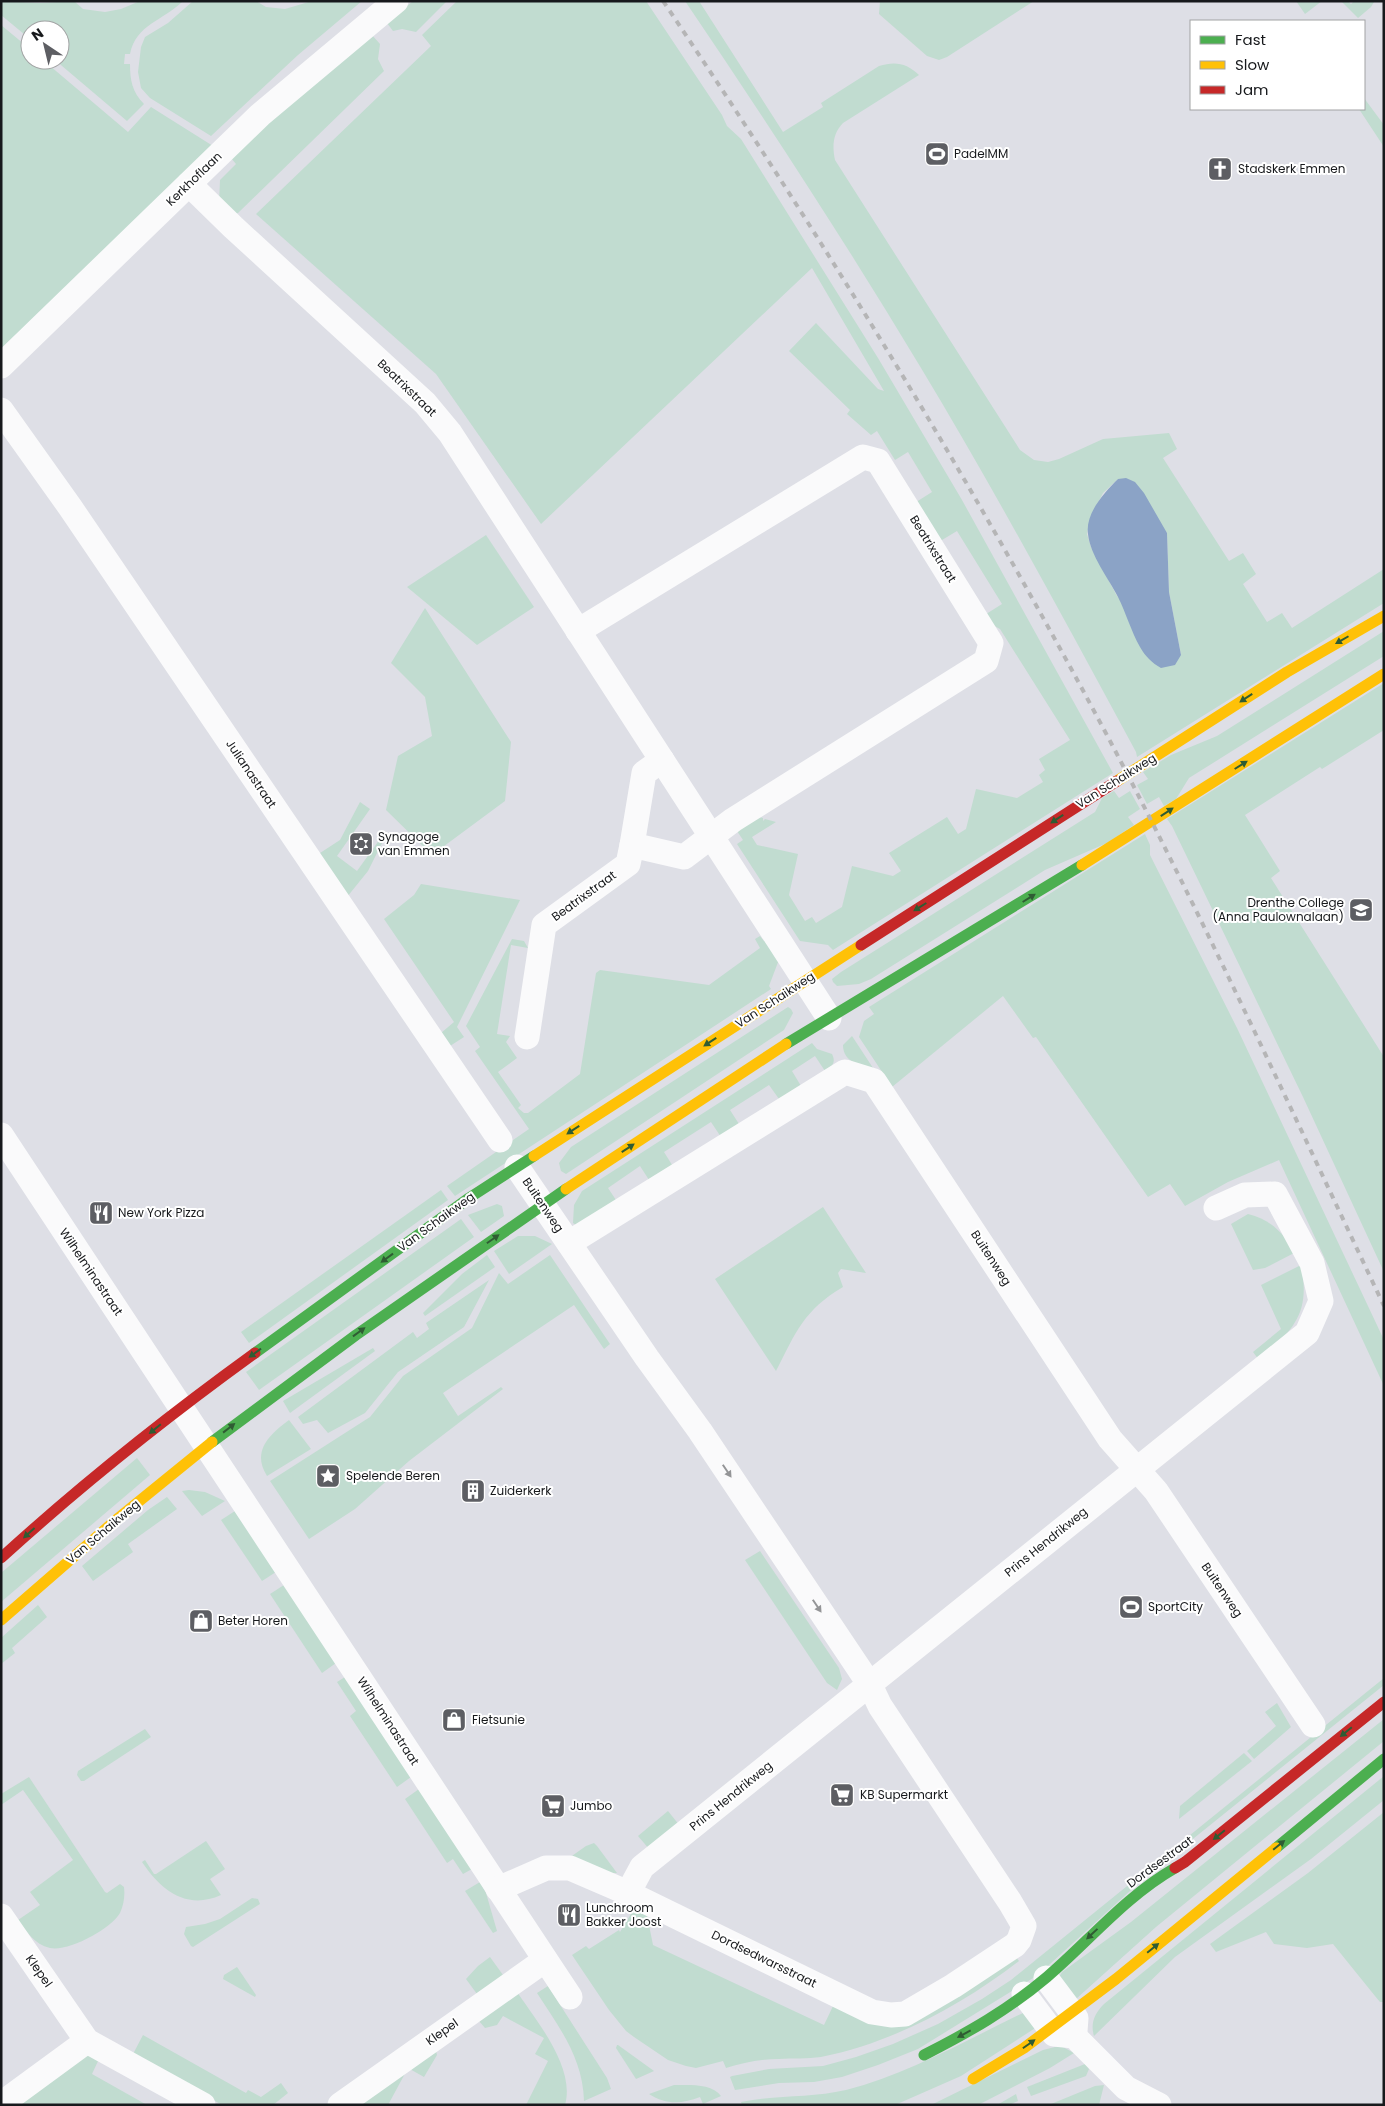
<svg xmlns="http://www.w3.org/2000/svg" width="1385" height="2106" viewBox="0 0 1385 2106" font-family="Poppins,sans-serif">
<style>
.green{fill:#c1dcd0;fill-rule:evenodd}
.water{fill:#8ba3c6}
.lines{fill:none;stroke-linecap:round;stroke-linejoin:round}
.street{stroke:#fafafb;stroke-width:25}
.fast{stroke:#4caf50;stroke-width:11}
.slow{stroke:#ffc107;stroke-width:11}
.jam{stroke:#c62828;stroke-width:11}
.rail{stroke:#b5b5b6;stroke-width:4;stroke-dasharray:6 6;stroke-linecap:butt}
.oneway{fill:#2f5c33}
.oneway2{fill:#949597}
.labels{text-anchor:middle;stroke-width:4;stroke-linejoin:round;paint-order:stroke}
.poi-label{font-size:12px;fill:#17191c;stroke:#fff;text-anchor:start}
.street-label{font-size:12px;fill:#17191c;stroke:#fff}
</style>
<rect width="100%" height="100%" fill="#dedfe6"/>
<g class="green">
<path d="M1 1 40 3 74 1 83 9 105 12 121 9 140 1H183C163 21 136 24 130 54H125L124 64H130C130 80 132 92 144 104L127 121 55 60H60V30H30V39L1 15Z"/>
<polygon points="193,1 256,1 266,7 285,9 312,1 362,1 298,55 211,136 150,98 141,88 138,72 141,47 145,37 168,23"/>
<polygon points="413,1 447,1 416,32 402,29 393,31 387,23"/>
<polygon points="457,1 646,1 722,115 727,126 741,139 878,358 962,500 1113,773 833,950 828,945 800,941 737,844 743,840 737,831 759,817 763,818 763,821 765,819 776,822 752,837 757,845 798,854 789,895 805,921 812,917 816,923 842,907 852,866 893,876 901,871 889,853 947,817 958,834 966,829 976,789 1017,798 1043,782 1039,775 1045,770 1039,759 1070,740 1000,629 987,622 983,616 1002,604 957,531 937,543 913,504 932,492 908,452 895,460 877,431 871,435 847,414 850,410 789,351 816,323 878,389 884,391 812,268 541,524 436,374 256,214 431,46 422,35"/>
<path d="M685 1H699L783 132 823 107 821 103 879 66C895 61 907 63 919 75L843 123C833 133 832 146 835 160L1020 450 1034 460 1048 462 1059 459 1103 439 1169 433 1177 449 1163 458 1229 561 1243 553 1256 574 1243 584 1267 622 1282 613 1292 628 1384 569V603L1137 757 1136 752C1066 623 997 494 921 368 846 243 767 122 685 1ZM1118 479 1167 533 1169 592 1181 655 1117 596 1091 547 1087 534 1090 519 1103 493Z"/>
<polygon points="880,1 1034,1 947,57 939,60 927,56 879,14"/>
<polygon points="1296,1 1322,1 1305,14"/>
<polygon points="1341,1 1348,1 1351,4 1354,1 1374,2 1371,7 1358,18"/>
<polygon points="1,25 30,49 30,60 43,60 128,132 151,107 213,146 1,349"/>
<polygon points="372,35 380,44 378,59 384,71 238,213 235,214 219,203 220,180 236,164 231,158 282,111"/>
<polygon points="1364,98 1384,125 1384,147 1359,109 1364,109"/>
<polygon points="486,535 534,607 477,645 407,587"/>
<polygon points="425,608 511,742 505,801 432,855 386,810 398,756 432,736 425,697 391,663"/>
<polygon points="1384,631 1384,656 1189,778 1176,799 1164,806 1159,797 1147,804 1137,785 1148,779 1143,772 1171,755 1217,736"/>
<polygon points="1384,683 1384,730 1322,769 1320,767 1245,815 1280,871 1271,878 1384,1057 1384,1272 1303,1097 1172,826 1167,819"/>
<polygon points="1114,791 1119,798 1130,791 1140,809 1128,817 1134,825 1107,843 1045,870 871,979 859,984 837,986 833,982 832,979 841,972 1095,812 1102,798"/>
<polygon points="360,802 370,809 337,856 357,871 385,832 387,833 368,871 347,897 317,855 340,840"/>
<polygon points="1145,834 1150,845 1150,855 1237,1028 1384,1340 1384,1386 1279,1160 1228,1182 1185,1206 1170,1184 1148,1197 1036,1037 1033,1038 1003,996 892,1087 859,1037 864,1021 874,1014 869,1007"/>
<polygon points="421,884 520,900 457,1027 464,1037 450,1046 441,1033 454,1022 384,919 414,895"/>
<polygon points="760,936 764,941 768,939 780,957 769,986 771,989 455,1196 447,1186 529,1129 475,1051 480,1047 466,1026 512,939 524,941 528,948 511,945 497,1034 510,1036 506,1042 517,1058 498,1072 521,1105 518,1108 524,1113 528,1113 580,1074 596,973 600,970 709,985 760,948 755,939"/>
<polygon points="788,1007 791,1009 793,1013 784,1030 566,1174 561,1171 559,1163 571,1147"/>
<path d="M852 1036 875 1071C861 1065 843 1063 843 1045Z"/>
<path d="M812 1043 817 1049 832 1054C836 1062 833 1066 825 1071L815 1056 792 1071 801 1086 779 1099 769 1085 730 1110 739 1124 721 1137 711 1122 664 1152 674 1168 651 1183 640 1166 608 1188 618 1203 576 1225 573 1223 574 1205 582 1191Z"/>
<polygon points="441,1190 448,1200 249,1343 241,1332"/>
<polygon points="497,1204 502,1206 504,1216 481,1232 468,1215"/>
<path d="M823 1207 866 1273 841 1269 838 1273 843 1287C804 1310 796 1332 776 1371L715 1279Z"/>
<path d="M1248 1214C1271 1219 1283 1234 1296 1252L1265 1268 1253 1270 1231 1224Z"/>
<polygon points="461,1219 474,1237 259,1390 246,1372"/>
<polygon points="518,1236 535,1236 552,1244 509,1274 494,1251"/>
<polygon points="487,1255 495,1267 425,1316 423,1313 462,1274"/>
<polygon points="550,1255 610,1344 604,1349 574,1305 443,1393 458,1416 501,1387 503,1389 409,1461 355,1509 309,1539 270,1481 370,1417 403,1376 472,1328 499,1273 508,1284"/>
<path d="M1301 1265C1311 1314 1293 1330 1259 1360L1253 1352 1281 1329 1261 1285Z"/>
<polygon points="489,1280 464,1327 398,1372 365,1413 328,1433 317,1420 303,1424 298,1417 413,1332 417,1338 429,1329 426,1323"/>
<polygon points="373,1348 375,1351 290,1413 283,1401"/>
<path d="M289 1420 311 1449 267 1476C251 1451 270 1434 289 1420Z"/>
<polygon points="137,1458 150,1475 1,1602 1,1573"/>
<polygon points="189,1490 205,1492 225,1501 202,1516 182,1491"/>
<polygon points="167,1497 177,1509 128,1544 133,1552 93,1581 82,1566 148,1510"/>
<polygon points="235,1511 276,1572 262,1581 221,1520"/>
<polygon points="760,1551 839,1668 842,1679 837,1690 827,1683 745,1560"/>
<polygon points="284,1585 336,1663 322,1673 270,1594"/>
<polygon points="38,1605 47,1617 12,1648 15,1653 1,1664 1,1638"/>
<polygon points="345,1677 411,1777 397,1787 350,1716 356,1711 337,1682"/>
<polygon points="1384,1678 1384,1685 1142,1880 1038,1975 918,2049 878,2065 842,2077 814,2082 779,2083 735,2090 730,2077 732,2076 769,2069 823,2066 856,2057 893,2044 938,2024 982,1999 1011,1980"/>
<polygon points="1277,1703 1291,1727 1254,1759 1247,1751 1276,1726 1265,1712"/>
<polygon points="1384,1719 1384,1741 1156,1927 1076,1999 1058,1979 1062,1972 1131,1922"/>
<polygon points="145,1729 151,1737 84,1781 81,1781 77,1775 78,1771"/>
<polygon points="1244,1753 1252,1761 1179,1819 1180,1806"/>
<path d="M1384 1776V1800L1311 1859 1175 1957 1094 2036C1090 2023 1095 2013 1104 2004Z"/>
<path d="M29 1777 105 1892 107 1893 120 1884 124 1887C125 1896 124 1904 120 1913 111 1929 68 1952 50 1948 34 1944 27 1932 18 1920L40 1905 30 1892 73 1860 23 1790 1 1805V1794Z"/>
<polygon points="419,1789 472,1869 463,1874 453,1859 447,1863 405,1799"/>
<polygon points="668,1811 680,1826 650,1850 638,1836"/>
<polygon points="1384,1812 1384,2002 1380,2002 1375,1996 1333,1944 1307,1948 1274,1944 1266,1932 1216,1952 1210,1944 1308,1873"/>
<path d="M206 1841 225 1869 210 1879 221 1895C186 1911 160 1889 142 1862L145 1860 154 1874H156Z"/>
<polygon points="594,1843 597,1846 617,1873 609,1873 569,1858 586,1846"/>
<polygon points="480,1882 486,1893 497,1931 493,1933 465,1891"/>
<polygon points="252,1898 258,1899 260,1904 193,1947 191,1946 184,1934 186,1927 205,1924 220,1919"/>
<path d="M634 1909 647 1915 653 1945 824 2025 834 2004 865 2019 1016 1957 1019 1961C962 2005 892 2043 821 2057 807 2059 793 2058 779 2059 761 2059 743 2063 726 2068L723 2061 696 2068 686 2066 668 2060 634 2037 626 2031 609 2010 572 1955 586 1946 589 1949 619 1930 620 1932Z"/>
<polygon points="490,1957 503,1975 477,1994 466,1979 478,1966"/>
<polygon points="237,1967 256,1995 255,1997 223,1979 224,1975"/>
<path d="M548 1986 607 2078 611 2089 584 2101C583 2058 559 2027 537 1993Z"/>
<path d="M515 1989C535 2019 576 2067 565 2105H526L548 2061 535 2054 544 2038 503 2016 497 2025 485 2028 479 2021Z"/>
<path d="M1027 2011 1040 2025 961 2076 895 2105H742L741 2102C776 2095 811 2098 846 2090 909 2074 968 2039 1027 2011Z"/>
<polygon points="143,2035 246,2093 248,2090 261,2097 281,2083 288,2093 273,2105 222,2105 133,2054"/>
<polygon points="617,2045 618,2045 654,2071 636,2079 616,2048"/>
<polygon points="1055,2047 1063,2047 1074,2053 1050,2068 978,2105 931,2105 1043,2050"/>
<polygon points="432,2050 436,2051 437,2055 424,2077 408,2068 388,2105 356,2105"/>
<polygon points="87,2054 99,2059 92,2074 147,2105 11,2105"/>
<polygon points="1085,2064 1089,2069 1086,2076 1031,2096 1027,2087"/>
<path d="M674 2085C689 2085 712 2083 721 2096L703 2104 700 2097C682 2104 666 2105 649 2094Z"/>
<polygon points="1104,2085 1099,2105 1051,2104 1095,2086"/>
<polygon points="1016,2094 1018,2101 1009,2105 997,2105"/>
</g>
<path class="water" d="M1126 478 1135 482 1144 493 1167 533 1169 592 1181 655 1175 665 1161 668C1152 663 1145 656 1140 647 1131 631 1126 613 1118 597 1109 579 1090 555 1088 534 1085 513 1105 492 1118 479Z"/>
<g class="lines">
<g class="street">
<polyline points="189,184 233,227 425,403 450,433 829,1018"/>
<polyline points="1,366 260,115 396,1"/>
<polyline points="1,410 70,507 500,1140"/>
<polyline points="632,845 644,773 662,760"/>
<polyline points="527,1037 544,925 628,864 632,845 684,857 733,820 986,661 991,643 878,461 863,457 578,631"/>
<polyline points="1,1135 570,1997"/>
<polyline points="569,1243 845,1072 874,1081 1110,1439 1156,1491 1313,1725"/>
<polyline points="498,1889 546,1868 570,1868 628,1893 872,2012 891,2015 905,2014 953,1986 1015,1945 1019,1940 1024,1926 1010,1902 880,1706 870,1685 700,1431 647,1358 517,1167"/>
<polyline points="628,1893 642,1867 1307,1333 1321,1301 1312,1263 1275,1194 1245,1195 1216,1208"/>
<polyline points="1,1916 87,2041 203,2105"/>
<polyline points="1046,1978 1076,2018 1075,2031"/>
<polyline points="1024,1994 1054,2034 1074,2036 1126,2088 1159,2105"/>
<polyline points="1,2104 87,2041"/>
<polyline points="340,2105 545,1960"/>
</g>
<g class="fast">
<polyline points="786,1044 1082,865"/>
<polyline points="255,1353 469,1198 534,1156"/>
<polyline points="212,1442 356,1335 566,1189"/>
<polyline points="1276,1848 1384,1759"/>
<path d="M924 2055C969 2032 1008 2010 1047 1977 1089 1941 1126 1896 1175 1868"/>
</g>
<g class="slow">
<polyline points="1117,781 1287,672 1384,616"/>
<polyline points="1082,865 1384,674"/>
<polyline points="534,1156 861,945"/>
<polyline points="566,1189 786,1044"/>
<polyline points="1,1620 116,1520 212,1442"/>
<polyline points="973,2079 1024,2048 1116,1979 1276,1848"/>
</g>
<g class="jam">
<polyline points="861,945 1117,781"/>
<path d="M1 1558C80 1486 168 1416 255 1353"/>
<polyline points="1175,1868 1185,1862 1384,1702"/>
</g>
<path class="rail" d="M663 1C824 240 974 485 1109 739 1207 925 1294 1116 1384 1306"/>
</g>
<defs><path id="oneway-solid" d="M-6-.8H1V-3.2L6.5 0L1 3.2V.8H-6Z" transform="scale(1.25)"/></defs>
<g class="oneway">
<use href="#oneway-solid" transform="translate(1342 640) rotate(150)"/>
<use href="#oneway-solid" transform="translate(1246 698) rotate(147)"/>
<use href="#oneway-solid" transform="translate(1241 765) rotate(-32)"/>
<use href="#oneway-solid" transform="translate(1167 812) rotate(-33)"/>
<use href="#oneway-solid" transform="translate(1057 819) rotate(147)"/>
<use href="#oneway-solid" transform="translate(1029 898) rotate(-32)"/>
<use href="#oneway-solid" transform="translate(920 907) rotate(148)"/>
<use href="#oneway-solid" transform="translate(710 1042) rotate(147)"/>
<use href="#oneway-solid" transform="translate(573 1130) rotate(147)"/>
<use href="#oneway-solid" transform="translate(628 1148) rotate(-33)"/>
<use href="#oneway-solid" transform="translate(493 1239) rotate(-35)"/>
<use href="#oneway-solid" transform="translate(387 1258) rotate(144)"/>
<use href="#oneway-solid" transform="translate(359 1332) rotate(-36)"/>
<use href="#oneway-solid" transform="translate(255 1353) rotate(144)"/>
<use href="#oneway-solid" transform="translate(229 1428) rotate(-38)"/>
<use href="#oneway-solid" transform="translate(155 1429) rotate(141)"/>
<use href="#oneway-solid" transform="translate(29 1533) rotate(138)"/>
<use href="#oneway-solid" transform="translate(1346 1732) rotate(141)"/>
<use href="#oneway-solid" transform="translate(1219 1835) rotate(141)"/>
<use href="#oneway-solid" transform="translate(1279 1845) rotate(-39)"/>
<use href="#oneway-solid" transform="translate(1092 1934) rotate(137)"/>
<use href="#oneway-solid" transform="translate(1153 1948) rotate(-39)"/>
<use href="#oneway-solid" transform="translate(964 2034) rotate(152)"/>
<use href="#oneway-solid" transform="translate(1029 2044) rotate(-35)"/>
</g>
<g class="oneway2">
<use href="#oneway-solid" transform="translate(727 1471) rotate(56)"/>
<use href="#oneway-solid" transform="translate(817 1606) rotate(56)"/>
</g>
<defs>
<symbol id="stadium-square" viewBox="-11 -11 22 22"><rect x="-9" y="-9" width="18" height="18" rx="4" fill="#5d5e63" stroke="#fff"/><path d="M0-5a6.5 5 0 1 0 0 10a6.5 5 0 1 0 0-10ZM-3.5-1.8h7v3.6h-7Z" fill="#fff"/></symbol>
<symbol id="church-square" viewBox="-11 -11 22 22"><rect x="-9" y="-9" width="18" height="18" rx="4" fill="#5d5e63" stroke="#fff"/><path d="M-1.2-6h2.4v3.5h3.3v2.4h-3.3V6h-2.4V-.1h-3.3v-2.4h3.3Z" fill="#fff"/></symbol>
<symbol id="synagogue-square" viewBox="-11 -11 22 22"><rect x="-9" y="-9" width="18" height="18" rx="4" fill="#5d5e63" stroke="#fff"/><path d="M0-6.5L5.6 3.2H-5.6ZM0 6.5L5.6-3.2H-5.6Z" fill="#fff"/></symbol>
<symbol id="university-square" viewBox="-11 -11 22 22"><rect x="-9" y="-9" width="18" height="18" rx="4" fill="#5d5e63" stroke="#fff"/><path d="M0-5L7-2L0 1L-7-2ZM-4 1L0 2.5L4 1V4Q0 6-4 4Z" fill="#fff"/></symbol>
<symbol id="restaurant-square" viewBox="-11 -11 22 22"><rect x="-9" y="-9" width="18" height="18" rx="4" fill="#5d5e63" stroke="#fff"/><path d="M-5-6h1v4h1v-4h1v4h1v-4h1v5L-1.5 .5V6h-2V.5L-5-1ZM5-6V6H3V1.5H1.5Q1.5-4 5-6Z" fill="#fff"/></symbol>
<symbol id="sight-square" viewBox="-11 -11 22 22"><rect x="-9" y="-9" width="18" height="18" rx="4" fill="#5d5e63" stroke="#fff"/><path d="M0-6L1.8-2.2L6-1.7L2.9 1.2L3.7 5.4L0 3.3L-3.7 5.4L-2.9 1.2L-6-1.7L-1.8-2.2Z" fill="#fff"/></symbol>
<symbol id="building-square" viewBox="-11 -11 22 22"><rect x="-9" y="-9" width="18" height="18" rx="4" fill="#5d5e63" stroke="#fff"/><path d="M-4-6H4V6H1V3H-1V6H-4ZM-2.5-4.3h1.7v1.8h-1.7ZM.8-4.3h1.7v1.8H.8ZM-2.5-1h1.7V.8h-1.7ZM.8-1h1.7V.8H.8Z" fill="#fff"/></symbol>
<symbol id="shop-square" viewBox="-11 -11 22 22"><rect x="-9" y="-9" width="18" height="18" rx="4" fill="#5d5e63" stroke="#fff"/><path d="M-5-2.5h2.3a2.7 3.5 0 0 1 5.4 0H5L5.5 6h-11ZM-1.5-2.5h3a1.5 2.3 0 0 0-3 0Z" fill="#fff"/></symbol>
<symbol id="supermarket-square" viewBox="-11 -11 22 22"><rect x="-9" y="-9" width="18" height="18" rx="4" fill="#5d5e63" stroke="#fff"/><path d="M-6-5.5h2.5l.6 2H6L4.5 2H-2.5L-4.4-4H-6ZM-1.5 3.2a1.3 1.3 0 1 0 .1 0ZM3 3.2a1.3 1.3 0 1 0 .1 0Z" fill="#fff"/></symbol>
</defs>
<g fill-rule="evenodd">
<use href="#stadium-square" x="923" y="140" width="28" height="28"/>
<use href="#church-square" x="1206" y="155" width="28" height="28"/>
<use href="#synagogue-square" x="347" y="830" width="28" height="28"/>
<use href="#university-square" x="1347" y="896" width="28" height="28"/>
<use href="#restaurant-square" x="87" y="1199" width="28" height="28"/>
<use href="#sight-square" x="314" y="1462" width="28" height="28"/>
<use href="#building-square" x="459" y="1477" width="28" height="28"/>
<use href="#stadium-square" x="1117" y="1593" width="28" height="28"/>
<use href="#shop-square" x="187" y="1607" width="28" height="28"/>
<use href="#shop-square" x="440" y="1706" width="28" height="28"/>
<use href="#supermarket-square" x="828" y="1781" width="28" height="28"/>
<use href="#supermarket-square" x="539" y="1792" width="28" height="28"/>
<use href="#restaurant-square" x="555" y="1901" width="28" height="28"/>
</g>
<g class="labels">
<g class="poi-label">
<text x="954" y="158">PadelMM</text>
<text x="1238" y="173">Stadskerk Emmen</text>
<text x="378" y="841">Synagoge<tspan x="378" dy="14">van Emmen</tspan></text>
<text x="1344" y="907" text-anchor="end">Drenthe College<tspan x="1344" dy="14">(Anna Paulownalaan)</tspan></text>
<text x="118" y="1217">New York Pizza</text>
<text x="346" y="1480">Spelende Beren</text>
<text x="490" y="1495">Zuiderkerk</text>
<text x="1148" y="1611">SportCity</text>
<text x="218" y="1625">Beter Horen</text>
<text x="472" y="1724">Fietsunie</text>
<text x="860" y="1799">KB Supermarkt</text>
<text x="570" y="1810">Jumbo</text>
<text x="586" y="1912">Lunchroom<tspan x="586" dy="14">Bakker Joost</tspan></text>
</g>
<g class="street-label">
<text transform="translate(194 179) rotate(-44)" y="4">Kerkhoflaan</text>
<text transform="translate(407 388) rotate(44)" y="4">Beatrixstraat</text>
<text transform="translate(933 549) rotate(58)" y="4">Beatrixstraat</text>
<text transform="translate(251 774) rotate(56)" y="4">Julianastraat</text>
<text transform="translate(1116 781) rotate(-32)" y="4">Van Schaikweg</text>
<text transform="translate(584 896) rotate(-36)" y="4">Beatrixstraat</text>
<text transform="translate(775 1000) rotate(-33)" y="4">Van Schaikweg</text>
<text transform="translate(543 1205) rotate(56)" y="4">Buitenweg</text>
<text transform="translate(436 1222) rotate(-36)" y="4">Van Schaikweg</text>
<text transform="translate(991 1258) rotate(57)" y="4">Buitenweg</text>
<text transform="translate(91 1272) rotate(56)" y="4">Wilhelminastraat</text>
<text transform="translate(103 1532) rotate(-40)" y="4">Van Schaikweg</text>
<text transform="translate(1046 1542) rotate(-39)" y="4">Prins Hendrikweg</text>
<text transform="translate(1222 1590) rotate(56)" y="4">Buitenweg</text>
<text transform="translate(388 1721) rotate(57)" y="4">Wilhelminastraat</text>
<text transform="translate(731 1796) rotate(-39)" y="4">Prins Hendrikweg</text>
<text transform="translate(1160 1862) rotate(-36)" y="4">Dordsestraat</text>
<text transform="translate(764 1959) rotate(26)" y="4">Dordsedwarsstraat</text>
<text transform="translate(39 1971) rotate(55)" y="4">Klepel</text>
<text transform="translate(442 2032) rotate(-35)" y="4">Klepel</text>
</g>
</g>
<rect width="1385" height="2106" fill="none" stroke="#17191c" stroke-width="5"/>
<rect x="1190" y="20" width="175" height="90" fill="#ffffff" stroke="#a2a3a4"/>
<rect x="1200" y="36" width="25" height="8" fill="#4caf50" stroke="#a2a3a4"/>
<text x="1235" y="45" font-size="15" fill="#17191c">Fast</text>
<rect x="1200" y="61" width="25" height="8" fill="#ffc107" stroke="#a2a3a4"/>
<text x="1235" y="70" font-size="15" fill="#17191c">Slow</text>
<rect x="1200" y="86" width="25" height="8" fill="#c62828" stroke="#a2a3a4"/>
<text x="1235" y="95" font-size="15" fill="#17191c">Jam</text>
<g transform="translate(45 45) rotate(325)"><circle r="24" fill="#ffffff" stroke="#a2a3a4"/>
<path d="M0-4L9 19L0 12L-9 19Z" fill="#5d5e63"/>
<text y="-8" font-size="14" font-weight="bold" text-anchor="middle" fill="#17191c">N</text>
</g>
</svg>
